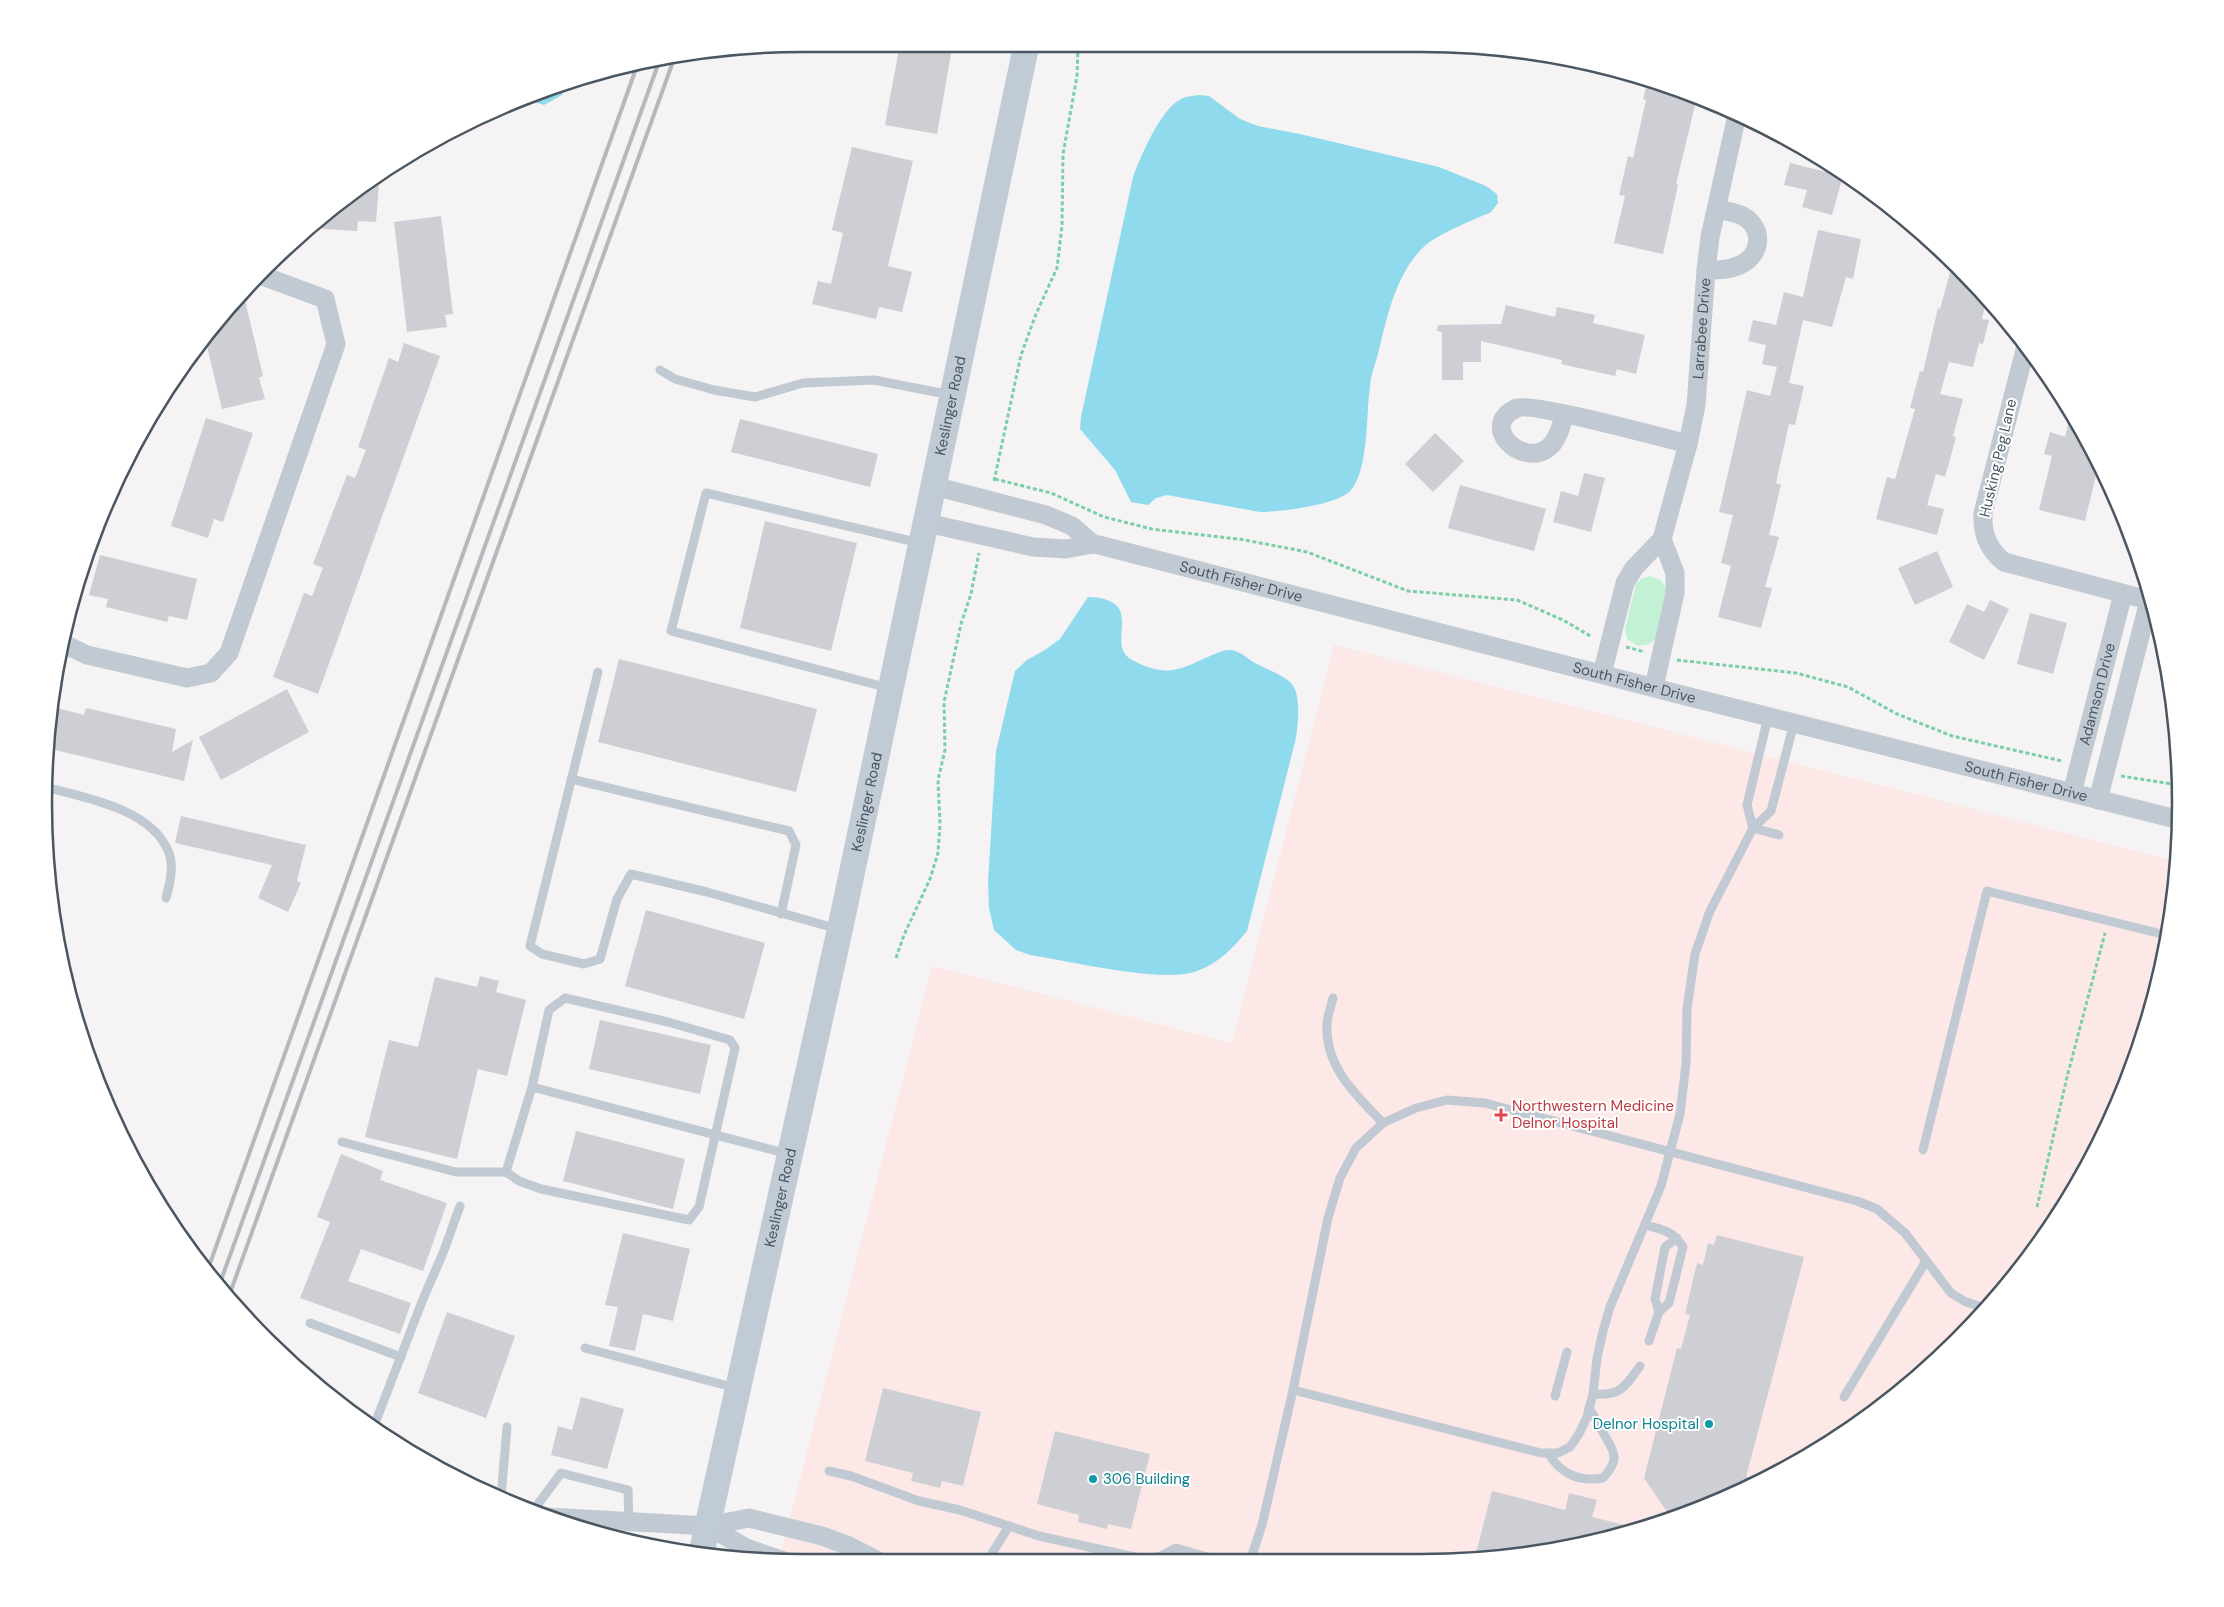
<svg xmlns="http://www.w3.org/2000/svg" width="2224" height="1607" viewBox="0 0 2224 1607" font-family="'DM Sans',sans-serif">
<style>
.medical{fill:#fce8e6}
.green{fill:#c3f1d5}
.water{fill:#90daee}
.building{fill:#cdcfd5}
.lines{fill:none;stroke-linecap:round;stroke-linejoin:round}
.path{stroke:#7ad0a6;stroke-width:3;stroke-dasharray:4 2.5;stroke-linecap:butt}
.lane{stroke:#c1cad2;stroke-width:9}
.street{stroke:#c1cad2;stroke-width:19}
.secondary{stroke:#c1cbd6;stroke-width:26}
.rail{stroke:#b5b8bd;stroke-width:4}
.health-dot{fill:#e0444e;stroke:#fff;stroke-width:2}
.culture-dot{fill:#0f9aa8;stroke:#fff;stroke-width:2}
.labels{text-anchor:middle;stroke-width:4;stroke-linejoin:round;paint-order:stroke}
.street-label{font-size:15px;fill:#4a5661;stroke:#fff}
.health-label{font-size:15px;fill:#be3a42;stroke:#fff;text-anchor:start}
.culture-label{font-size:15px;fill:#0d838f;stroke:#fff;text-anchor:end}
.rim{fill:none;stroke:#4a5661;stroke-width:2.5}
</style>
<rect width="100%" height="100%" fill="#f5f3f3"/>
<polygon class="medical" points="1334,645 2175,861 2174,902 2140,1047 2079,1183 1992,1304 1883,1406 1801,1461 1712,1505 1617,1537 1520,1557 779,1561 932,966 1232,1043"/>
<polygon class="green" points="1649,576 1661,580 1666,588 1666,594 1655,639 1650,644 1638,646 1627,639 1625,628 1636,584 1641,579"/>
<g class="water">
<polygon points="568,83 562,95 544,105 522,98"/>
<path d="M1199 95 1209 96 1240 119 1258 126 1300 134 1439 167 1486 186 1497 194 1498 203 1491 212C1475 219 1439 234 1427 244 1397 270 1388 313 1379 350 1376 362 1371 374 1370 386 1366 413 1369 469 1351 490 1339 505 1279 512 1260 512L1167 495 1156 498 1148 505 1131 502 1115 470 1080 429 1081 417 1133 177C1141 156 1161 107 1183 98 1188 96 1194 96 1199 95Z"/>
<path d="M1088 597C1149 599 1103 644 1132 660 1162 675 1174 673 1203 659 1211 656 1219 651 1228 650 1239 649 1246 658 1255 663 1264 668 1285 676 1291 683 1302 695 1298 727 1295 742L1247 931C1233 948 1219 963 1197 971 1164 984 1069 961 1030 955L1016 950 994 930 989 908 988 882 996 751 1015 671 1027 660 1045 650 1060 639Z"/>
</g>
<g class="building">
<polygon points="952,48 937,134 885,125 899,49"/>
<polygon points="1648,80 1697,97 1676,184 1678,185 1663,254 1614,243 1625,196 1619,195 1628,156 1633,158 1646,100 1643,99"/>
<polygon points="852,147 913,161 888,266 912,272 902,312 879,307 876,319 812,304 818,281 831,284 843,233 832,230"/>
<polygon points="1790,163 1843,176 1832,215 1802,207 1807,190 1784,185"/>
<polygon points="367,183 379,184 376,222 358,221 357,231 309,228"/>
<polygon points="441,216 453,314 445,315 447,327 407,332 394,222"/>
<polygon points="1818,230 1861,239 1853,279 1846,277 1832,327 1803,320 1789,383 1804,386 1795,425 1789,424 1776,483 1781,485 1769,535 1779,537 1765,587 1772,588 1761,628 1718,617 1731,566 1721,563 1733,515 1719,512 1747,390 1770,396 1777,367 1762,364 1766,345 1748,341 1753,320 1776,325 1784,292 1803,297"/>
<polygon points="1952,265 1986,301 1982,319 1989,320 1983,344 1979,343 1973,367 1949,362 1940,394 1963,399 1953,436 1956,437 1945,477 1936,474 1927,505 1944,509 1937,535 1876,519 1887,477 1895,479 1915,409 1910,408 1920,371 1923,372 1938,308 1940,309"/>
<polygon points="243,292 263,376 259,378 265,399 222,409 205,338"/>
<polygon points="1506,305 1555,317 1557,307 1595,315 1593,323 1645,335 1636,374 1617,369 1615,376 1561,364 1562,360 1481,341 1481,362 1463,362 1463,380 1442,380 1442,332 1437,331 1438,325 1501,324"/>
<polygon points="404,343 440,356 318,694 273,677 304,593 312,596 323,568 313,564 347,475 355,478 366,450 358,447 389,358 398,362"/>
<polygon points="2070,417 2099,463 2085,521 2039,510 2052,456 2044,454 2050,432 2065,437"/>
<polygon points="206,418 253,433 223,522 214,519 208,538 171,526"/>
<polygon points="740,419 878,454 870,487 731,452"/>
<polygon points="1435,433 1464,461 1433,492 1405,464"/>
<polygon points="1584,473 1605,478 1591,532 1553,522 1561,491 1578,496"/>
<polygon points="1460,485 1546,509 1534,551 1448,528"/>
<polygon points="765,521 857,543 831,651 740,628"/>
<polygon points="1937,551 1953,587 1915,605 1898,568"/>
<polygon points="100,555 197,579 187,620 169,616 167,622 106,607 108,599 89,595"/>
<polygon points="1990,600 2009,609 1984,660 1949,642 1967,604 1984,612"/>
<polygon points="2030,613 2067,623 2053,674 2017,664"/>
<polygon points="619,659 817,709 796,792 598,742"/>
<polygon points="287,689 309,732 221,780 199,737"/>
<polygon points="50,706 84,715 86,708 176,729 172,752 193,740 184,781 47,748"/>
<polygon points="181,816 306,845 297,881 301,883 288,912 258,898 272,865 175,843"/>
<polygon points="646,910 765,943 744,1019 625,986"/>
<polygon points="480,976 499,981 496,992 526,1000 507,1076 478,1069 457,1159 365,1137 389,1040 418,1047 435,977 477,987"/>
<polygon points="600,1020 711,1045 700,1094 589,1069"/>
<polygon points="576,1131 685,1159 673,1209 563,1181"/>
<polygon points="341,1154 383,1171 380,1180 447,1203 423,1271 361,1249 348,1281 411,1303 400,1334 300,1298 330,1222 317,1217"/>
<polygon points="623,1233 690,1249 673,1321 643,1314 635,1351 609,1346 618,1307 605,1305"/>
<polygon points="1717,1235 1804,1257 1746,1477 1761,1481 1712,1505 1672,1519 1644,1478 1677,1348 1681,1349 1690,1315 1685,1314 1697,1263 1703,1265 1708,1243 1714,1245"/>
<polygon points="447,1312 515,1336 486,1418 418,1393"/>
<polygon points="883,1388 981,1412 963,1486 942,1481 940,1488 911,1481 913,1473 865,1461"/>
<polygon points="581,1397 624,1409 607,1469 551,1455 558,1426 572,1430"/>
<polygon points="1055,1431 1150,1454 1131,1529 1108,1524 1107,1529 1078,1522 1079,1515 1037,1504"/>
<polygon points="1492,1491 1565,1510 1569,1493 1597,1500 1592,1517 1641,1529 1617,1537 1520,1557 1475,1557"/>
</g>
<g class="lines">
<g class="path">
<polyline points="995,479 1051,493 1104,517 1152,529 1245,540 1307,552 1408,591 1517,600 1563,620 1592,637"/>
<polyline points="994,481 1021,355 1036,314 1057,268 1062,226 1063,154 1077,76 1078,47"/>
<polyline points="1626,647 1645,652"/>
<polyline points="1677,660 1796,673 1848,687 1897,714 1952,736 2062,761"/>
<polyline points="2121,776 2178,785"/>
<polyline points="896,958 904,935 930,879 938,853 940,824 938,780 945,750 944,702 961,624 971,594 979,553"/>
<polyline points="2037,1207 2067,1077 2105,933"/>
</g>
<g class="lane">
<polyline points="660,370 675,379 714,390 755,397 803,383 874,380 951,395"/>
<polyline points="598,672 530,946 542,954 584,964 600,959 617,899 631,874 707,892 838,929"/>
<polyline points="889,688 671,631 706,493 920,543"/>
<polyline points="571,779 789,831 796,845 781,914"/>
<path d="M45 787C84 797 153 809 169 853 174 867 170 883 166 898"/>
<polyline points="1753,828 1747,805 1768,717"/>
<polyline points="1753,828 1779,835"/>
<path d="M1333 998C1331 1007 1327 1016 1327 1025 1325 1067 1356 1095 1383 1123"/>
<polyline points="532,1087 506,1172 519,1181 541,1189 689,1220 699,1207 735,1048 730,1040 668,1022 565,998 549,1010 532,1087 788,1154"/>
<polyline points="342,1142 456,1172 506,1172"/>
<polyline points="1923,1150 1987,891 2166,935"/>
<path d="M1645 1225C1663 1230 1672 1230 1683 1247L1669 1303 1659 1312 1655 1299 1665 1247 1677 1238"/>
<polyline points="310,1323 401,1357"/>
<polyline points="1649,1341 1659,1312"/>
<polyline points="585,1348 736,1388"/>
<polyline points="1293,1390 1541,1453 1558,1453 1570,1447 1579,1434 1587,1417 1593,1394 1597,1358 1603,1331 1610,1307 1661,1186 1680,1114 1686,1064 1687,1009 1695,954 1710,911 1753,828 1771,811 1794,723"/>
<path d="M1593 1394C1621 1396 1625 1387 1640 1366"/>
<polyline points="1555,1396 1567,1352"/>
<polyline points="1844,1397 1926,1261"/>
<polyline points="374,1426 423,1299 443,1253 460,1206"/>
<path d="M1548 1453C1561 1474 1578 1482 1603 1478 1619 1461 1616 1454 1605 1436 1600 1427 1595 1417 1589 1408"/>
<polyline points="829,1471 851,1476 919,1501 960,1510 1039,1536 1144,1559"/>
<polyline points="501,1497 507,1427"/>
<polyline points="533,1511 561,1473 628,1490 629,1522"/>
<polyline points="1251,1558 1262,1525 1293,1390 1328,1218 1340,1178 1356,1148 1383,1123 1416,1108 1447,1100 1485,1103 1857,1201 1877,1209 1905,1233 1951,1293 1964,1301 1987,1309"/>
<polyline points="1146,1559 1161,1556 1176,1548 1214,1559"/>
<polyline points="988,1560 1009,1526"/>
</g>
<g class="street">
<path d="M1706 270C1718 270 1729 270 1740 265 1762 255 1764 228 1743 216 1735 212 1725 211 1717 209"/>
<path d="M2026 346 1983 513C1982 534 1988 549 2004 562L2152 601"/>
<path d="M1565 414C1561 425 1558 441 1548 448 1523 468 1477 426 1517 408 1531 402 1664 438 1688 444"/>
<polyline points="934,486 1046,515 1072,526 1093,544"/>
<path id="s1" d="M927 523 1033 547 1066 549 1093 544 1099 545 1678 694 2176 819"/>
<path id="s2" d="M1662 539 1688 444 1696 405 1706 270 1710 237 1737 115"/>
<polyline points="62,643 87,655 187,678 211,673 229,653 336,344 325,299 260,275"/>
<polyline points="1602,674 1625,583 1634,568 1662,539 1675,573 1675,593 1654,687"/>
<path id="s3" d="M2072 793 2123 594"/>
<polyline points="2098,800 2149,601"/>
<polyline points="547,1517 708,1526 749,1518 822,1536 849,1546 878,1561"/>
<polyline points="708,1526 746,1548 784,1561"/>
</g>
<path class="secondary" id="s4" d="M701 1555 840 929 1026 47"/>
<g class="rail">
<polyline points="207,1272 638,63"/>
<polyline points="219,1286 660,59"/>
<polyline points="229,1296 675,56"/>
</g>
</g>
<path class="health-dot" d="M1498.5 1107.5h5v5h5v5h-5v5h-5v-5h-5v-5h5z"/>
<g class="culture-dot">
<circle cx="1709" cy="1424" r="5"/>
<circle cx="1093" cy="1479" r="5"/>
</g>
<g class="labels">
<g class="street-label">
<text dy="5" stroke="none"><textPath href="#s2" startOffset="215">Larrabee Drive</textPath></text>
<text dy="5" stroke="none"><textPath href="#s4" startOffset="1176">Keslinger Road</textPath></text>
<text transform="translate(1998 458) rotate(-77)" y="5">Husking Peg Lane</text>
<text dy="5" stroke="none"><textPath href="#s1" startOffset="322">South Fisher Drive</textPath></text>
<text dy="5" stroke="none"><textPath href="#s1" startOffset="728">South Fisher Drive</textPath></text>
<text dy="5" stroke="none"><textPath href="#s3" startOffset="102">Adamson Drive</textPath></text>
<text dy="5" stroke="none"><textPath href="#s1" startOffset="1132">South Fisher Drive</textPath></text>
<text dy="5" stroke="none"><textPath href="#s4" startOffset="771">Keslinger Road</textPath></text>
<text dy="5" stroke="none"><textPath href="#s4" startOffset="366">Keslinger Road</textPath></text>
</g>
<g class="health-label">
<text x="1512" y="1111">Northwestern Medicine<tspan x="1512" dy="17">Delnor Hospital</tspan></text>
</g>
<g class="culture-label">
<text x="1699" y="1429">Delnor Hospital</text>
<text x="1103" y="1484" text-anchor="start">306 Building</text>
</g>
</g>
<path d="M0 0H2224V1607H0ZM803 52H1421A751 751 0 0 1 2172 803V803A751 751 0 0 1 1421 1554H803A751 751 0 0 1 52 803V803A751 751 0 0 1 803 52Z" fill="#fff" fill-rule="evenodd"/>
<path class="rim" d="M803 52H1421A751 751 0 0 1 2172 803V803A751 751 0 0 1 1421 1554H803A751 751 0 0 1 52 803V803A751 751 0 0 1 803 52Z"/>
</svg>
